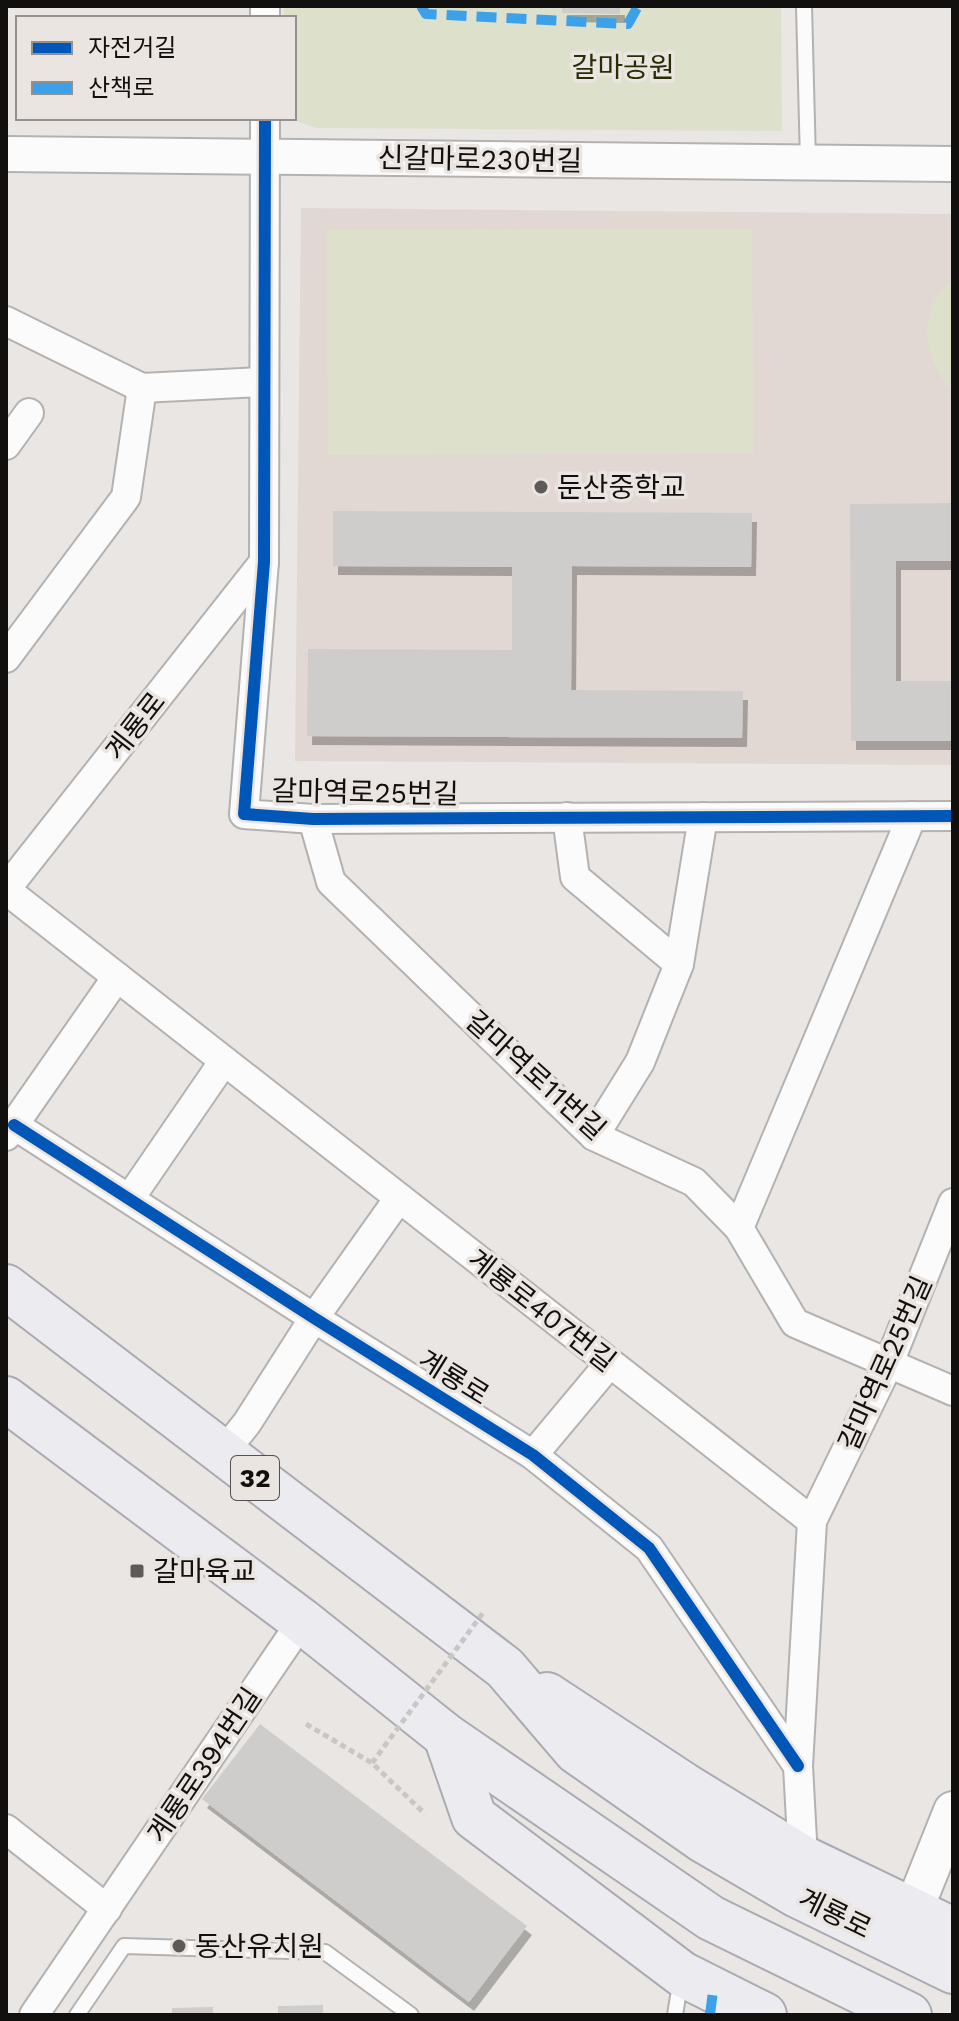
<svg xmlns="http://www.w3.org/2000/svg" width="959" height="2021" viewBox="0 0 959 2021" font-family="'Work Sans','Noto Sans KR',sans-serif">
<style>
.built{fill:#e1d8d3}
.green{fill:#dde1cc}
.building{fill:#cfcdcb;filter:url(#shadow)}
.lines{fill:none;stroke-linecap:round;stroke-linejoin:round}
.service-casing{stroke:#b4b2b0;stroke-width:18}
.minor-casing{stroke:#b4b2b0;stroke-width:32}
.tertiary-casing{stroke:#b4b2b0;stroke-width:38}
.secondary-casing{stroke:#b4b2b0;stroke-width:42}
.primary-casing{stroke:#aaabb2;stroke-width:48}
.path{stroke:#c8c7c6;stroke-width:5;stroke-dasharray:6 4;stroke-linecap:butt}
.service{stroke:#fcfbfb;stroke-width:14}
.minor{stroke:#fcfbfb;stroke-width:28}
.tertiary{stroke:#fcfbfb;stroke-width:34}
.secondary{stroke:#fcfbfb;stroke-width:38}
.primary{stroke:#ececf0;stroke-width:44}
.path-bridge{stroke:#c8c7c6;stroke-width:5;stroke-dasharray:6 4;stroke-linecap:butt}
.quiet{stroke:#3da1ea;stroke-width:10;stroke-dasharray:20 10;stroke-linecap:butt}
.cycleway-casing{stroke:#ebe5e1;stroke-width:17}
.cycleway{stroke:#0057b8;stroke-width:12}
.poi-dot{fill:#5d5b59;stroke:#ebe5e1;stroke-width:3}
.labels{text-anchor:middle;stroke-width:7;stroke-linejoin:round;paint-order:stroke}
.shield{fill:#ebe5e1;stroke:#53504e;stroke-width:2}
.shield-label{font-size:26px;font-weight:bold;fill:#12100f}
.park-label{font-size:28px;fill:#272e04;stroke:#ebe5e1}
.street-label{font-size:28px;fill:#12100f;stroke:#ebe5e1}
.poi-label{font-size:28px;fill:#12100f;stroke:#ebe5e1;text-anchor:start}
</style>
<defs>
<filter id="shadow"><feDropShadow dx="5" dy="9" stdDeviation="0" flood-color="#0004"/></filter>
</defs>
<rect width="100%" height="100%" fill="#e9e6e3"/>
<polygon class="built" points="301,208 953,214 953,765 295,761"/>
<g class="green">
<polygon points="284,6 781,6 782,131 316,128 288,118 294,118 294,18 284,18"/>
<polygon points="752,229 753,453 328,455 327,230"/>
<path d="M953 279V392C922 358 916 311 953 279Z"/>
</g>
<g class="building">
<polygon points="562,6 620,6 620,14 562,13"/>
<polygon points="953,503 953,561 896,561 896,681 953,681 953,741 851,741 850,504"/>
<polygon points="333,511 752,513 751,567 572,566 571,690 743,691 742,738 307,736 308,649 512,650 512,567 333,566"/>
<polygon points="260,1724 527,1926 469,2002 202,1799"/>
<polygon points="323,2005 323,2015 278,2015 278,2006"/>
<polygon points="213,2007 213,2015 172,2015 172,2008"/>
</g>
<g class="lines">
<defs>
<g id="service">
<polyline points="804,6 808,162"/>
<polyline points="77,2015 124,1946 325,1952 411,2015"/>
<polyline points="675,2015 681,1978"/>
</g>
<g id="minor">
<polyline points="265,18 265,6"/>
<polyline points="265,118 264,562 244,814 313,819 953,816"/>
<polyline points="6,321 142,388 263,382"/>
<polyline points="6,445 29,413"/>
<polyline points="6,658 126,497 142,388"/>
<polyline points="567,817 575,877 679,964"/>
<polyline points="313,819 331,882 594,1136 694,1182 739,1228 795,1323 953,1391"/>
<polyline points="6,889 264,562"/>
<polyline points="6,890 812,1521"/>
<polyline points="14,1125 314,1318 533,1455 649,1548 798,1766"/>
<polyline points="6,1136 117,977"/>
<polyline points="594,1136 640,1062 679,964 703,817"/>
<polyline points="130,1198 224,1061"/>
<polyline points="739,1228 912,816"/>
<polyline points="223,1453 247,1423 314,1318 399,1198"/>
<polyline points="533,1455 610,1363"/>
<polyline points="6,1829 107,1909"/>
<polyline points="803,1858 798,1766 812,1521 889,1363 953,1203"/>
<polyline points="34,2015 302,1621"/>
</g>
<polyline id="tertiary" points="6,154 953,164"/>
<polyline id="secondary" points="913,1911 953,1811"/>
<g id="primary">
<polyline points="6,1287 505,1668 576,1751 703,1840 797,1895 953,1971"/>
<polyline points="6,1399 302,1621 446,1736 711,1918 909,2015"/>
<polyline points="547,1695 687,1787 803,1858 953,1930"/>
<polyline points="446,1736 474,1817 682,1974 764,2015"/>
</g>
</defs>
<use href="#service" class="service-casing"/>
<use href="#minor" class="minor-casing"/>
<use href="#tertiary" class="tertiary-casing"/>
<use href="#secondary" class="secondary-casing"/>
<use href="#primary" class="primary-casing"/>
<polyline class="path" points="306,1724 372,1763 425,1814"/>
<use href="#service" class="service"/>
<use href="#minor" class="minor"/>
<use href="#tertiary" class="tertiary"/>
<use href="#secondary" class="secondary"/>
<use href="#primary" class="primary"/>
<polyline class="path-bridge" points="372,1763 483,1613"/>
<g class="quiet">
<polyline points="421,6 426,14 628,24 638,6"/>
<polyline points="710,2015 713,1991"/>
</g>
<defs>
<g id="cycleway">
<polyline points="265,118 264,562 244,814 313,819 953,816"/>
<polyline points="14,1125 314,1318 533,1455 649,1548 798,1766"/>
</g>
</defs>
<use href="#cycleway" class="cycleway-casing"/>
<use href="#cycleway" class="cycleway"/>
</g>
<g class="poi-dot">
<circle cx="541" cy="487" r="8"/>
<rect x="129" y="1563" width="16" height="16" rx="4"/>
<circle cx="179" cy="1946" r="8"/>
</g>
<g class="labels">
<rect class="shield" x="231" y="1456" width="48" height="44" rx="6"/>
<g class="shield-label">
<text x="255" y="1487">32</text>
</g>
<g class="park-label">
<text x="623" y="77">갈마공원</text>
</g>
<g class="street-label">
<text transform="translate(480 159) rotate(1)" y="10">신갈마로230번길</text>
<text transform="translate(135 726) rotate(-52)" y="10">계룡로</text>
<text transform="translate(365 792) rotate(1)" y="10">갈마역로25번길</text>
<text transform="translate(536 1075) rotate(42)" y="10">갈마역로11번길</text>
<text transform="translate(542 1310) rotate(38)" y="10">계룡로407번길</text>
<text transform="translate(885 1363) rotate(-66)" y="10">갈마역로25번길</text>
<text transform="translate(454 1377) rotate(32)" y="10">계룡로</text>
<text transform="translate(204 1765) rotate(-56)" y="10">계룡로394번길</text>
<text transform="translate(835 1913) rotate(26)" y="10">계룡로</text>
</g>
<g class="poi-label">
<text x="557" y="497">둔산중학교</text>
<text x="153" y="1581">갈마육교</text>
<text x="195" y="1956">동산유치원</text>
</g>
</g>
<rect width="959" height="2021" fill="none" stroke="#12100f" stroke-width="16"/>
<rect x="16" y="16" width="280" height="104" fill="#ebe5e1" stroke="#94908d" stroke-width="2"/>
<rect x="32" y="42" width="40" height="12" fill="#0057b8" stroke="#94908d" stroke-width="2"/>
<text x="88" y="56" font-size="24" fill="#12100f">자전거길</text>
<rect x="32" y="82" width="40" height="12" fill="#3da1ea" stroke="#94908d" stroke-width="2"/>
<text x="88" y="96" font-size="24" fill="#12100f">산책로</text>
</svg>
